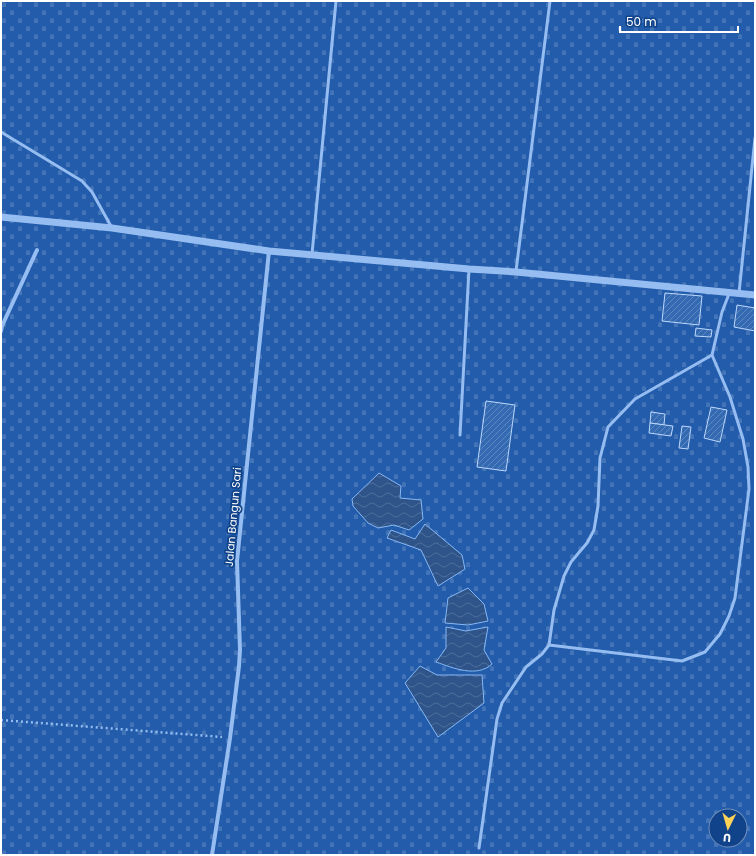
<svg xmlns="http://www.w3.org/2000/svg" width="756" height="856" viewBox="0 0 756 856" font-family="Poppins,sans-serif">
<style>
.cemetery{fill:url(#cemetery-stones);fill-rule:evenodd}
.water{fill:url(#water-waves);stroke:#87b8f5}
.building{fill:url(#building-hatch);stroke:#bdd8fd}
.lines{fill:none;stroke-linecap:round;stroke-linejoin:round}
.path{stroke:#96bdf2;stroke-width:2.5;stroke-dasharray:2 3;stroke-linecap:butt}
.service{stroke:#96bdf2;stroke-width:3}
.minor{stroke:#96bdf2;stroke-width:4}
.tertiary{stroke:#96bdf2;stroke-width:7}
.labels{text-anchor:middle;stroke-width:3.5;stroke-linejoin:round;paint-order:stroke}
.street-label{font-size:11px;fill:#fff;stroke:#10438a}
</style>
<defs>
<pattern id="cemetery-stones" width="16" height="16" patternUnits="userSpaceOnUse"><rect width="16" height="16" fill="#225caa"/><path d="M2 7V4a2 2 0 0 1 4 0v3zM10 15v-3a2 2 0 0 1 4 0v3z" fill="#4374b7"/></pattern>
<pattern id="water-waves" width="16" height="10" patternUnits="userSpaceOnUse"><rect width="16" height="10" fill="#2e5489"/><path d="M0 5q4-4 8 0t8 0" fill="none" stroke="#4d6e9b"/></pattern>
<pattern id="building-hatch" width="6" height="6" patternUnits="userSpaceOnUse"><rect width="6" height="6" fill="#346ab2"/><path d="M-1 1l2-2M0 6l6-6M5 7l2-2" fill="none" stroke="#5d88c1"/></pattern>
</defs>
<rect width="100%" height="100%" fill="#10438a"/>
<path class="cemetery" d="M1 1H755V855H1ZM716 816H740V840H716Z"/>
<g class="water">
<polygon points="379,473 401,486 400,498 421,500 423,519 409,530 394,525 378,528 368,523 353,506 352,499"/>
<polygon points="425,524 462,555 465,569 438,586 421,550 387,538 391,530 415,539"/>
<polygon points="468,588 484,604 488,621 468,625 445,623 448,598"/>
<path d="M446 627 466 631 488 627 484 650 492 664C477 678 453 668 436 662L446 648Z"/>
<polygon points="420,666 437,675 482,675 484,703 438,737 405,683"/>
</g>
<g class="building">
<polygon points="665,293 702,296 699,325 662,321"/>
<polygon points="737,305 755,308 755,331 734,327"/>
<polygon points="696,328 712,330 711,337 695,336"/>
<polygon points="486,401 515,405 506,471 477,467"/>
<polygon points="711,407 727,410 720,442 704,438"/>
<polygon points="651,412 665,414 664,425 650,423"/>
<polygon points="650,423 673,426 671,436 649,433"/>
<polygon points="682,426 691,427 688,449 679,448"/>
</g>
<g class="lines">
<polyline class="path" points="1,720 222,737"/>
<g class="service">
<polyline points="1,132 82,181 92,192 112,228"/>
<polyline points="312,254 336,1"/>
<polyline points="516,271 550,1"/>
<polyline points="739,293 755,138"/>
<polyline points="460,435 469,269"/>
<polyline points="549,645 554,610 564,576 571,562 587,543 594,530 598,506 600,458 608,427 635,399 712,355"/>
<polyline points="479,848 497,719 502,703 526,667 542,654 549,645 682,661 705,652 720,634 729,616 735,598 749,489 748,467 743,439 730,397 712,355 722,312 729,294"/>
</g>
<g class="minor">
<polyline points="1,331 2,326 37,250"/>
<polyline points="212,855 230,738 239,666 240,650 237,561 269,251"/>
</g>
<polyline class="tertiary" points="1,217 112,228 269,251 469,269 516,272 755,295"/>
</g>
<g class="labels">
<g class="street-label">
<text transform="translate(233 517) rotate(-85)" y="4">Jalan Bangun Sari</text>
</g>
</g>
<rect width="756" height="856" fill="none" stroke="#ffffff" stroke-width="4"/>
<g transform="translate(728 828) rotate(185)"><circle r="19" fill="#10438a" stroke="#708eb9"/>
<path d="M0-3L7 15L0 10L-7 15Z" fill="#ffd257"/>
<text y="-6" font-size="11" font-weight="bold" text-anchor="middle" fill="#ffffff">U</text>
</g>
<path d="M620 26v6h118v-6" fill="none" stroke="#ffffff" stroke-width="2"/>
<text x="626" y="26" font-size="12" fill="#ffffff" stroke="#10438a" stroke-width="3" paint-order="stroke">50 m</text>
</svg>
